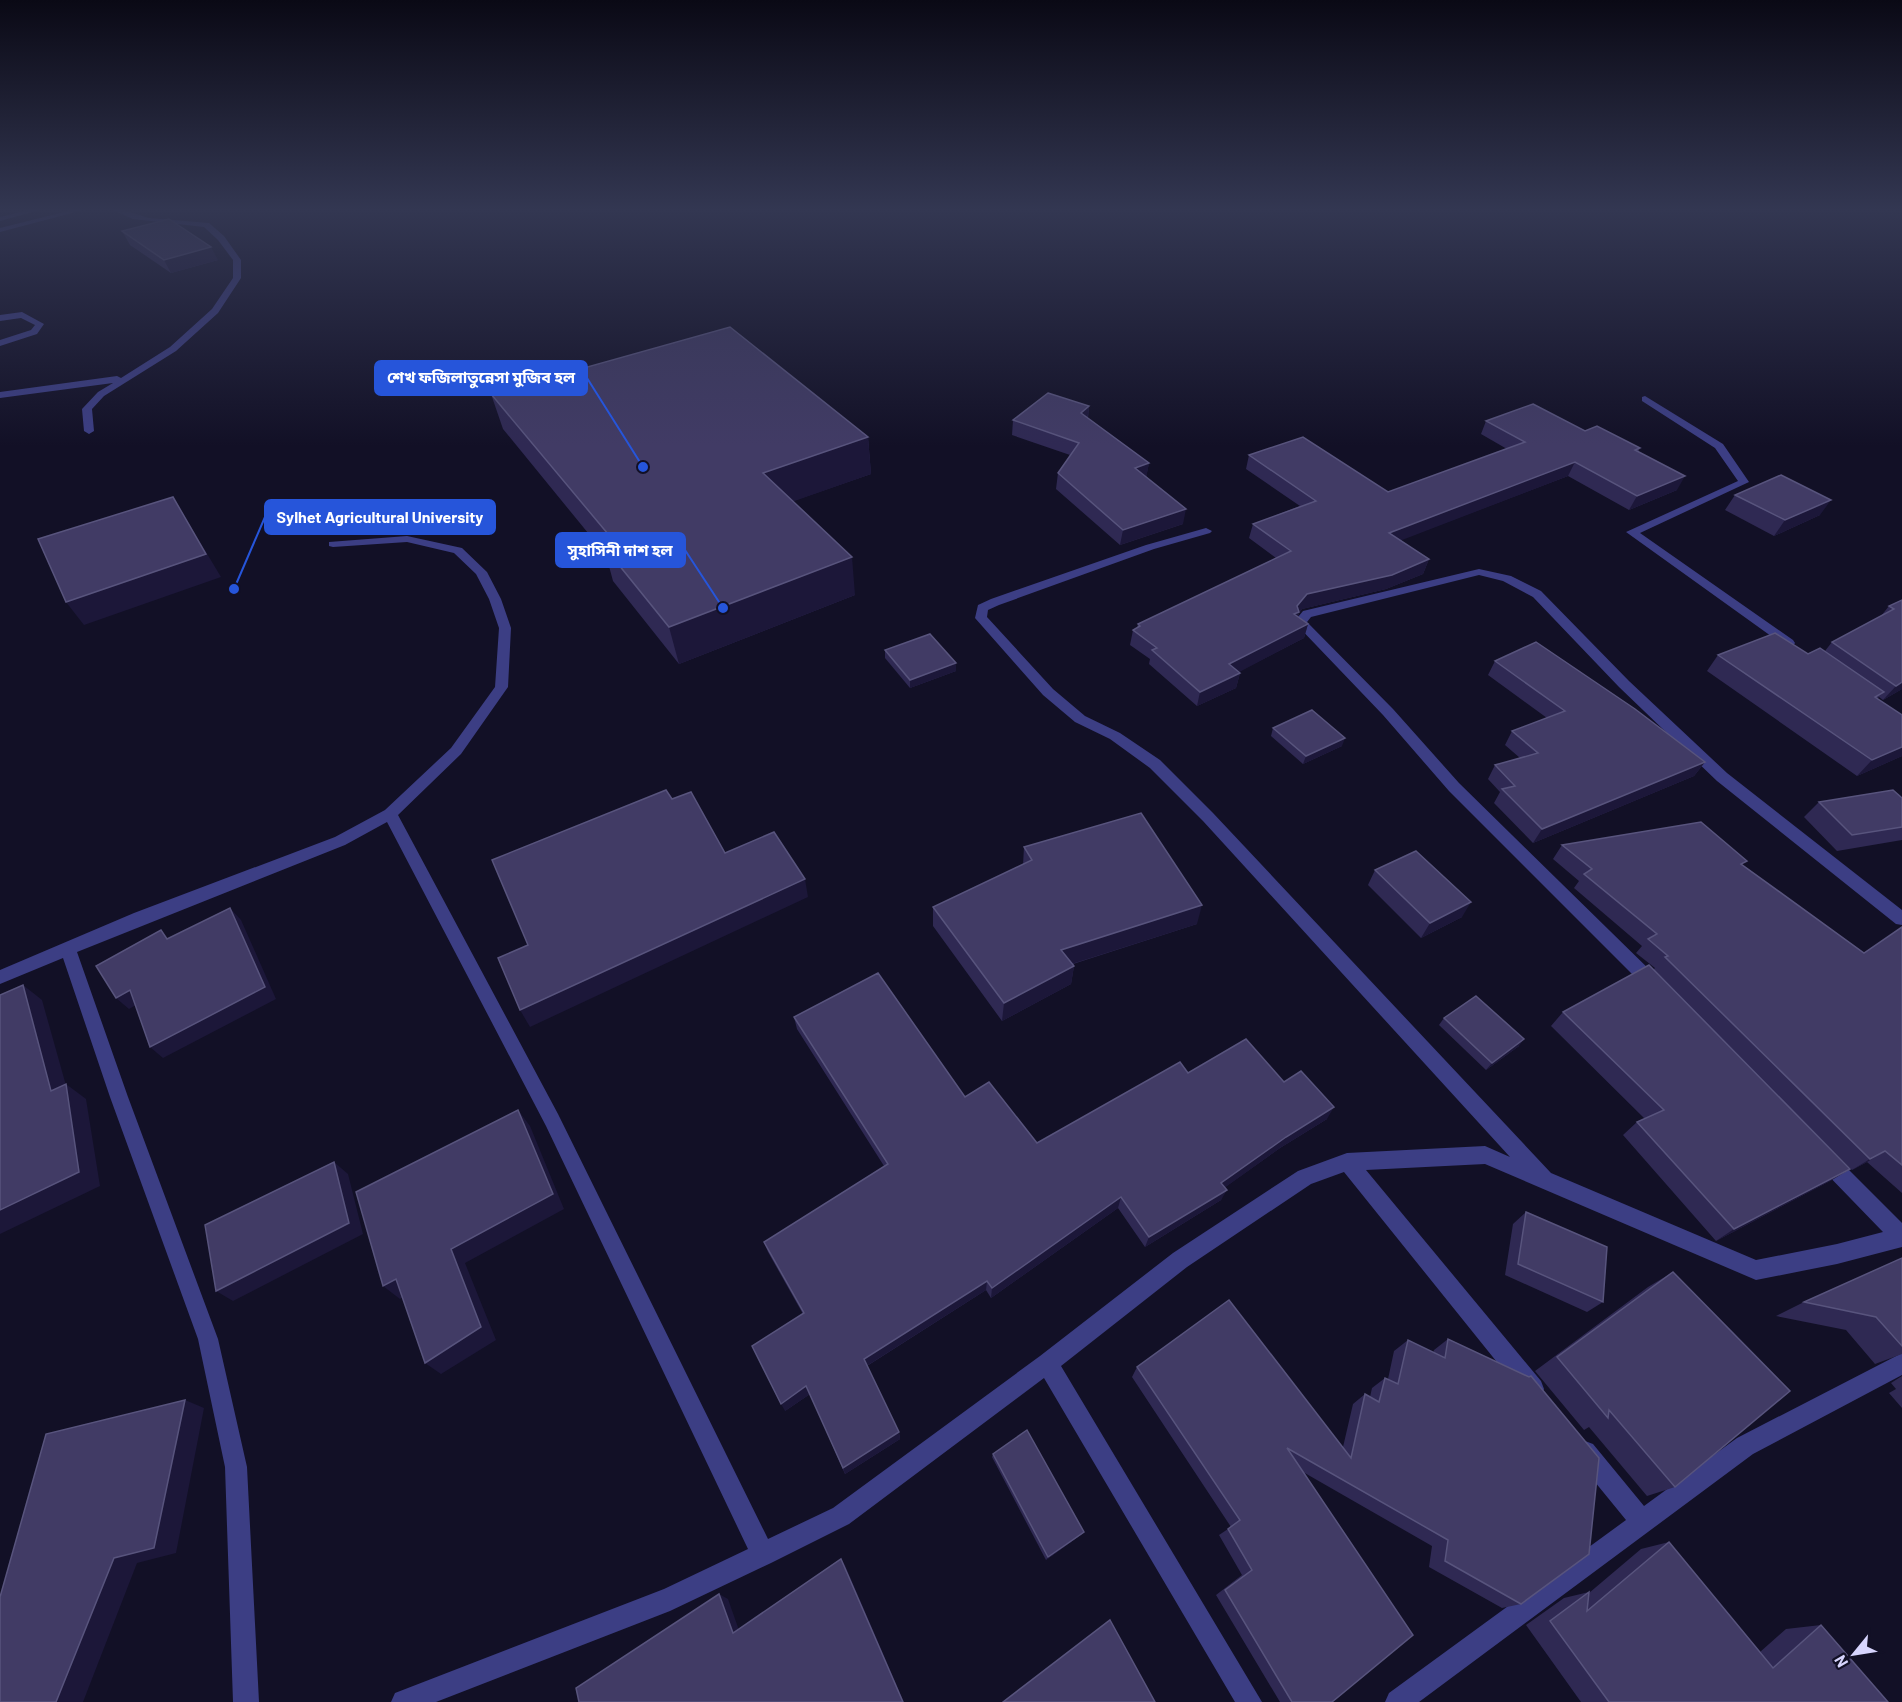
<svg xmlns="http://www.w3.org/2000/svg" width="1902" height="1702" viewBox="0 0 1902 1702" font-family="Barlow,'Noto Sans Bengali',sans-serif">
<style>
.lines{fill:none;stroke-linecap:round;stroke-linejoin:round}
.service{fill:#3c3e84;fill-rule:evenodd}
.minor{fill:#3c3e84;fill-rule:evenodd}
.wall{fill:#2f2953}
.shaded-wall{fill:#1c1739}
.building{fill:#413b65;stroke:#58547d;stroke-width:1.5}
.leader{fill:none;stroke:#2655da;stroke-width:2}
.callout-dot{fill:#2655da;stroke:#121026;stroke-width:2}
.callout{fill:#2655da;stroke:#2655da;stroke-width:2}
.callout-label{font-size:16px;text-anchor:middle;font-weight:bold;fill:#fff}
</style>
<rect width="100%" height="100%" fill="#121026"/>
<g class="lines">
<g class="service">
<polygon points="80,208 91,208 0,232 0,228"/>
<polygon points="108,208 117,208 149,218 209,223 224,236 241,260 241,278 218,313 176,351 104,396 92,409 94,431 89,434 84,431 82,409 98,392 113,383 0,398 0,392 117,376 121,378 170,347 212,309 233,278 233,260 218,240 204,227 133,219"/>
<polygon points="22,312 44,324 37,334 0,346 0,340 31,330 35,325 21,318 0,321 0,315"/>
</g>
<g class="minor">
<polygon points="36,208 47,208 0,221 0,217"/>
<polygon points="1645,396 1723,444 1749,482 1640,533 1793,640 1795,643 1793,646 1785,646 1626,532 1738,481 1715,448 1642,401 1642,397"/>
<polygon points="1206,528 1212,531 1210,533 1154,549 999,605 988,610 987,617 1053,689 1085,716 1120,733 1160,760 1213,813 1551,1173 1756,1260 1837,1244 1883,1232 1820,1167 1818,1161 1820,1155 1827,1152 1834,1155 1902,1223 1902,1247 1837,1264 1756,1280 1485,1164 1366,1170 1541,1381 1544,1389 1541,1397 1533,1400 1525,1397 1344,1172 1311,1184 1187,1267 1061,1366 1262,1702 1235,1702 1044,1378 849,1524 771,1563 670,1611 436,1702 391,1702 395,1693 664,1589 748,1549 546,1126 387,822 345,845 77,952 128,1097 218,1339 247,1467 259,1702 233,1702 225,1467 198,1339 110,1097 63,958 0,984 0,970 134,913 335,837 385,810 451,748 495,687 499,628 489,599 476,574 454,553 407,542 333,547 329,546 329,542 407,536 462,548 487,572 501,599 511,628 508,687 461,754 398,815 558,1114 768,1539 833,1508 1040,1356 1173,1253 1298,1171 1347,1153 1485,1146 1510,1157 1203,821 1150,768 1110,739 1075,722 1043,695 975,618 978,605 991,599 1146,545"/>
<polygon points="1479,569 1511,576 1541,591 1629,681 1727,773 1902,910 1902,925 1896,924 1717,781 1619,687 1533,597 1503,581 1479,575 1311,617 1307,622 1393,709 1459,783 1658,978 1660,983 1658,988 1652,990 1646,988 1449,791 1383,715 1294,622 1303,611"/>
<polygon points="1902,1353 1902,1375 1753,1454 1419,1702 1385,1702 1389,1693 1626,1520 1577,1460 1574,1452 1577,1444 1585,1441 1593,1444 1644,1506 1737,1438"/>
</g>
</g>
<g class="wall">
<polygon points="122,231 218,260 171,273 130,245"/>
<polygon points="491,394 868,437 871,474 793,501 855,595 679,664 613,581 606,555 503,429"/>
<polygon points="1089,406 1088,418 1149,463 1146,477 1183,524 1120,545 1056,489 1058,473 1070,455 1012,435 1013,420"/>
<polygon points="1486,421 1585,431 1640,448 1638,452 1677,490 1629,510 1568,476 1400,540 1429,559 1423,574 1386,589 1302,609 1299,613 1298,617 1308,624 1304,638 1238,672 1240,673 1236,688 1197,706 1149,664 1150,659 1130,645 1133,630 1137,628 1138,624 1276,558 1249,538 1253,524 1300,506 1246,469 1249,455 1388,492 1507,449 1481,434"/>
<polygon points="1735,495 1820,515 1774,536 1725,510"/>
<polygon points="1902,600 1902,689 1883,700 1879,697 1877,699 1902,756 1857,776 1707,671 1718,655 1808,654 1825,651 1832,642 1881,616 1889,606"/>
<polygon points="885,650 956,671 910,688 885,658"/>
<polygon points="1495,661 1705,762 1694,776 1533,843 1494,803 1500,792 1488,779 1495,765 1520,758 1505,745 1512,731 1547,718 1488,675"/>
<polygon points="1273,728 1342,746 1303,764 1271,736"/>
<polygon points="1902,798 1902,840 1837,851 1804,817 1819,802"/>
<polygon points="1562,845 1743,865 1864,953 1902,927 1902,1193 1867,1162 1852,1170 1752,1070 1850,1169 1830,1181 1716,1241 1623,1135 1637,1122 1645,1119 1551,1026 1563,1012 1653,970 1655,968 1636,953 1642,946 1574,888 1579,881 1553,859"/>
<polygon points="1024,847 1197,924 1073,964 1074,966 1071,984 1002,1021 933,926 933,907 1023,865"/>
<polygon points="1375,870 1462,917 1421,938 1368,885"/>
<polygon points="794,1017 965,1097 1037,1143 1188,1073 1284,1082 1327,1119 1280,1148 1225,1187 1221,1200 1145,1247 1118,1208 991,1298 986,1290 867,1366 899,1432 900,1439 845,1474 810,1394 785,1411 803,1314 768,1252 764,1242 884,1166 797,1029"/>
<polygon points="1444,1018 1519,1046 1486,1070 1439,1025"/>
<polygon points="1526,1212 1603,1302 1587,1312 1505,1275 1513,1224"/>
<polygon points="1902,1258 1902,1354 1875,1364 1846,1330 1776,1316 1804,1302"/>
<polygon points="1673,1272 1675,1487 1647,1496 1589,1427 1584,1430 1535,1371 1648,1287"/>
<polygon points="1448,1339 1521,1604 1502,1608 1429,1567 1432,1546 1303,1472 1332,1702 1280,1702 1216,1595 1242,1575 1219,1535 1231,1527 1132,1377 1137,1367 1343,1447 1353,1404 1365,1394 1370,1397 1372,1388 1385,1378 1388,1379 1394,1351 1408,1340 1433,1353 1434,1350"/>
<polygon points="1902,1376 1902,1408 1889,1393 1896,1389 1891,1383"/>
<polygon points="993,1454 1084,1532 1082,1534 1046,1560 992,1457"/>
<polygon points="1669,1542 1760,1652 1786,1629 1821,1625 1888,1702 1581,1702 1526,1625 1564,1598 1589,1592 1589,1593 1641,1549"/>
</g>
<g class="shaded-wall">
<polygon points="211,247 218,260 171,273 164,260"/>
<polygon points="1089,406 1087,421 1081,413"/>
<polygon points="868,437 871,474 769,510 763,473"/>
<polygon points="1575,462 1568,476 1384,547 1389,533"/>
<polygon points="1149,463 1146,479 1135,468"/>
<polygon points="1685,476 1677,490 1629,510 1637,496"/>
<polygon points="173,497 221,577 84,625 66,602"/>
<polygon points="1831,500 1820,515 1774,536 1785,520"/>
<polygon points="1186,509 1183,524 1120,545 1123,530"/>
<polygon points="852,557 855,595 679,664 669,627"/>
<polygon points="1429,559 1423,574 1386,589 1302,609 1299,613 1295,627 1290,629 1297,606 1307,594"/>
<polygon points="1308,624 1304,638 1226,679 1229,664"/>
<polygon points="956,663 956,671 910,688 910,680"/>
<polygon points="1240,673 1236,688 1197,706 1200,692"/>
<polygon points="1902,682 1902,689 1883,700 1896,686"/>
<polygon points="1345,738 1342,746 1303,764 1306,756"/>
<polygon points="1902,747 1902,756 1857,776 1872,760"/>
<polygon points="1705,762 1694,776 1533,843 1542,829"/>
<polygon points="805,879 808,897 530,1027 520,1010"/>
<polygon points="1471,902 1462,917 1421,938 1430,923"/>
<polygon points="1202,905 1197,924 1059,968 1061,950"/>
<polygon points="230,908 241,920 276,999 163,1058 150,1047"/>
<polygon points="1074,966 1071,984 1002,1021 1004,1003"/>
<polygon points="23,985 42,1000 67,1089 66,1084 86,1099 100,1186 0,1234 0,1210 51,1091"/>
<polygon points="130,990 143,1001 129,1009 116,998"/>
<polygon points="1524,1039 1519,1046 1486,1070 1492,1063"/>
<polygon points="1334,1107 1327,1119 1280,1148 1216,1194 1221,1183 1286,1137"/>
<polygon points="518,1110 530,1126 564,1209 465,1263 496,1340 441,1374 425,1363 451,1249"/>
<polygon points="1885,1151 1867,1162 1852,1170 1870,1159"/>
<polygon points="334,1162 348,1174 363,1234 233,1301 216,1291"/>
<polygon points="1850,1169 1830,1181 1716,1241 1734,1229"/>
<polygon points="1227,1190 1221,1200 1145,1247 1149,1237"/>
<polygon points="1121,1197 1118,1208 991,1298 992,1288"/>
<polygon points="396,1279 412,1292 400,1299 383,1286"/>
<polygon points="987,1281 986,1290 865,1367 864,1359"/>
<polygon points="806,1386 810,1394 785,1411 781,1404"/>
<polygon points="185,1400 204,1408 176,1553 137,1563 83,1702 56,1702 114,1558"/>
<polygon points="899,1432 900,1439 845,1474 843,1468"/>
<polygon points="1084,1532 1082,1534 1046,1560 1048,1557"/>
<polygon points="841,1559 845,1565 904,1702 903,1702"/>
<polygon points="719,1594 728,1599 741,1636 733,1633"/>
</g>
<g class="building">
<polygon points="169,219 211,247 164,260 122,231"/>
<polygon points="730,327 868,437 763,473 852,557 669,627 602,544 613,540 491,394"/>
<polygon points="1048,393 1089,406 1081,413 1149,463 1135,468 1186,509 1123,530 1058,473 1079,443 1013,420"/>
<polygon points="1533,404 1585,431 1597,426 1640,448 1635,450 1685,476 1637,496 1575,462 1389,533 1429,559 1392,575 1307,594 1297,606 1299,612 1294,614 1308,624 1229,664 1240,673 1200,692 1152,650 1157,648 1133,630 1140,626 1138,624 1291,551 1253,524 1316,501 1249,455 1303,437 1388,492 1525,442 1486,421"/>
<polygon points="1781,475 1831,500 1785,520 1735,495"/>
<polygon points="173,497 206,554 66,602 38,539"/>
<polygon points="1902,600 1902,682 1896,686 1832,642 1894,609 1889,606"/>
<polygon points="1775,633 1808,654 1820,648 1884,692 1875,697 1902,715 1902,747 1872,760 1718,655"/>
<polygon points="930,634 956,663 910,680 885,650"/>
<polygon points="1536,642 1635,709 1705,762 1542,829 1502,789 1515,786 1495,765 1538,753 1512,731 1565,711 1495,661"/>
<polygon points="1312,710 1345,738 1306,756 1273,728"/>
<polygon points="666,790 672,799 691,792 725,853 774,832 805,879 520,1010 498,958 528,945 492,860"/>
<polygon points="1893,790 1902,798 1902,827 1852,835 1819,802"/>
<polygon points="1141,813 1202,905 1061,950 1074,966 1004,1003 933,907 1032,860 1024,847"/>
<polygon points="1701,822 1747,861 1741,864 1864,953 1902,927 1902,1165 1885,1151 1870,1159 1665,957 1668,956 1648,939 1657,934 1584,874 1592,869 1562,845"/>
<polygon points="1416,851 1471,902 1430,923 1375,870"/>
<polygon points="230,908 265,987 150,1047 130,990 116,998 96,966 161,930 167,939"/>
<polygon points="1649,965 1850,1169 1734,1229 1637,1122 1664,1110 1563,1012"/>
<polygon points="878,973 965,1097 989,1082 1037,1143 1180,1062 1188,1073 1246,1039 1284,1082 1301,1071 1334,1107 1286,1137 1221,1183 1227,1190 1149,1237 1121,1197 992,1288 987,1281 864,1359 899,1432 843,1468 806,1386 781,1404 752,1346 804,1313 764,1242 888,1164 794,1017"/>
<polygon points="23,985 51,1091 66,1084 79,1172 0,1210 0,995"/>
<polygon points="1476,996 1524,1039 1492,1063 1444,1018"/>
<polygon points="518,1110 553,1194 451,1249 481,1327 425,1363 396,1279 383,1286 356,1192"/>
<polygon points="334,1162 349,1223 216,1291 205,1225"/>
<polygon points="1526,1212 1607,1247 1603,1302 1518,1264"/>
<polygon points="1902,1258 1902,1346 1876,1317 1804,1302"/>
<polygon points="1673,1272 1790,1391 1675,1487 1609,1410 1608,1418 1557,1357"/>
<polygon points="1229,1300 1351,1458 1365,1394 1379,1402 1385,1378 1398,1384 1408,1340 1445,1358 1448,1339 1529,1377 1531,1376 1599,1458 1589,1554 1521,1604 1445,1561 1448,1540 1287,1448 1413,1635 1332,1702 1292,1702 1225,1590 1252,1570 1228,1529 1240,1520 1137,1367"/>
<polygon points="185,1400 154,1548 114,1558 56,1702 0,1702 0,1597 46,1434"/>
<polygon points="1027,1430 1084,1532 1048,1557 993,1454"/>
<polygon points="1669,1542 1773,1668 1821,1625 1888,1702 1609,1702 1550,1621 1589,1592 1587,1611"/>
<polygon points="841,1559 903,1702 579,1702 576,1688 719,1594 733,1633"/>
<polygon points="1110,1620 1155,1702 1003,1702"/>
</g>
<linearGradient id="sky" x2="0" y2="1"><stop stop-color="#0a0915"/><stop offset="0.47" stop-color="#333752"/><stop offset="1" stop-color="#333752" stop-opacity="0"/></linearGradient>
<rect width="1902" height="446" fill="url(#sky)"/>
<path class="leader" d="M643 467L587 378M234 589L265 517M723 608L685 550"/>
<g class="callout-dot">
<circle cx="643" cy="467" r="6"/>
<circle cx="234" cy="589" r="6"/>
<circle cx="723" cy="608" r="6"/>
</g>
<g class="callout">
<rect x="375" y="361" width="212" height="34" rx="6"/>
<rect x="265" y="500" width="230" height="34" rx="6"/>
<rect x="556" y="533" width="129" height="34" rx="6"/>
</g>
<g class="callout-label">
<text x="481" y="383">শেখ ফজিলাতুন্নেসা মুজিব হল</text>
<text x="380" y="523">Sylhet Agricultural University</text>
<text x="620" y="556">সুহাসিনী দাশ হল</text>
</g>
<g transform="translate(1854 1654) rotate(240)" stroke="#121026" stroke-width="4.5" paint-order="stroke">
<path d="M0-4.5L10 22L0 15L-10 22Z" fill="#d7d5fe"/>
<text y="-9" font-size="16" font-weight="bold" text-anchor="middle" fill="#d7d5fe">N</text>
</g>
</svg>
